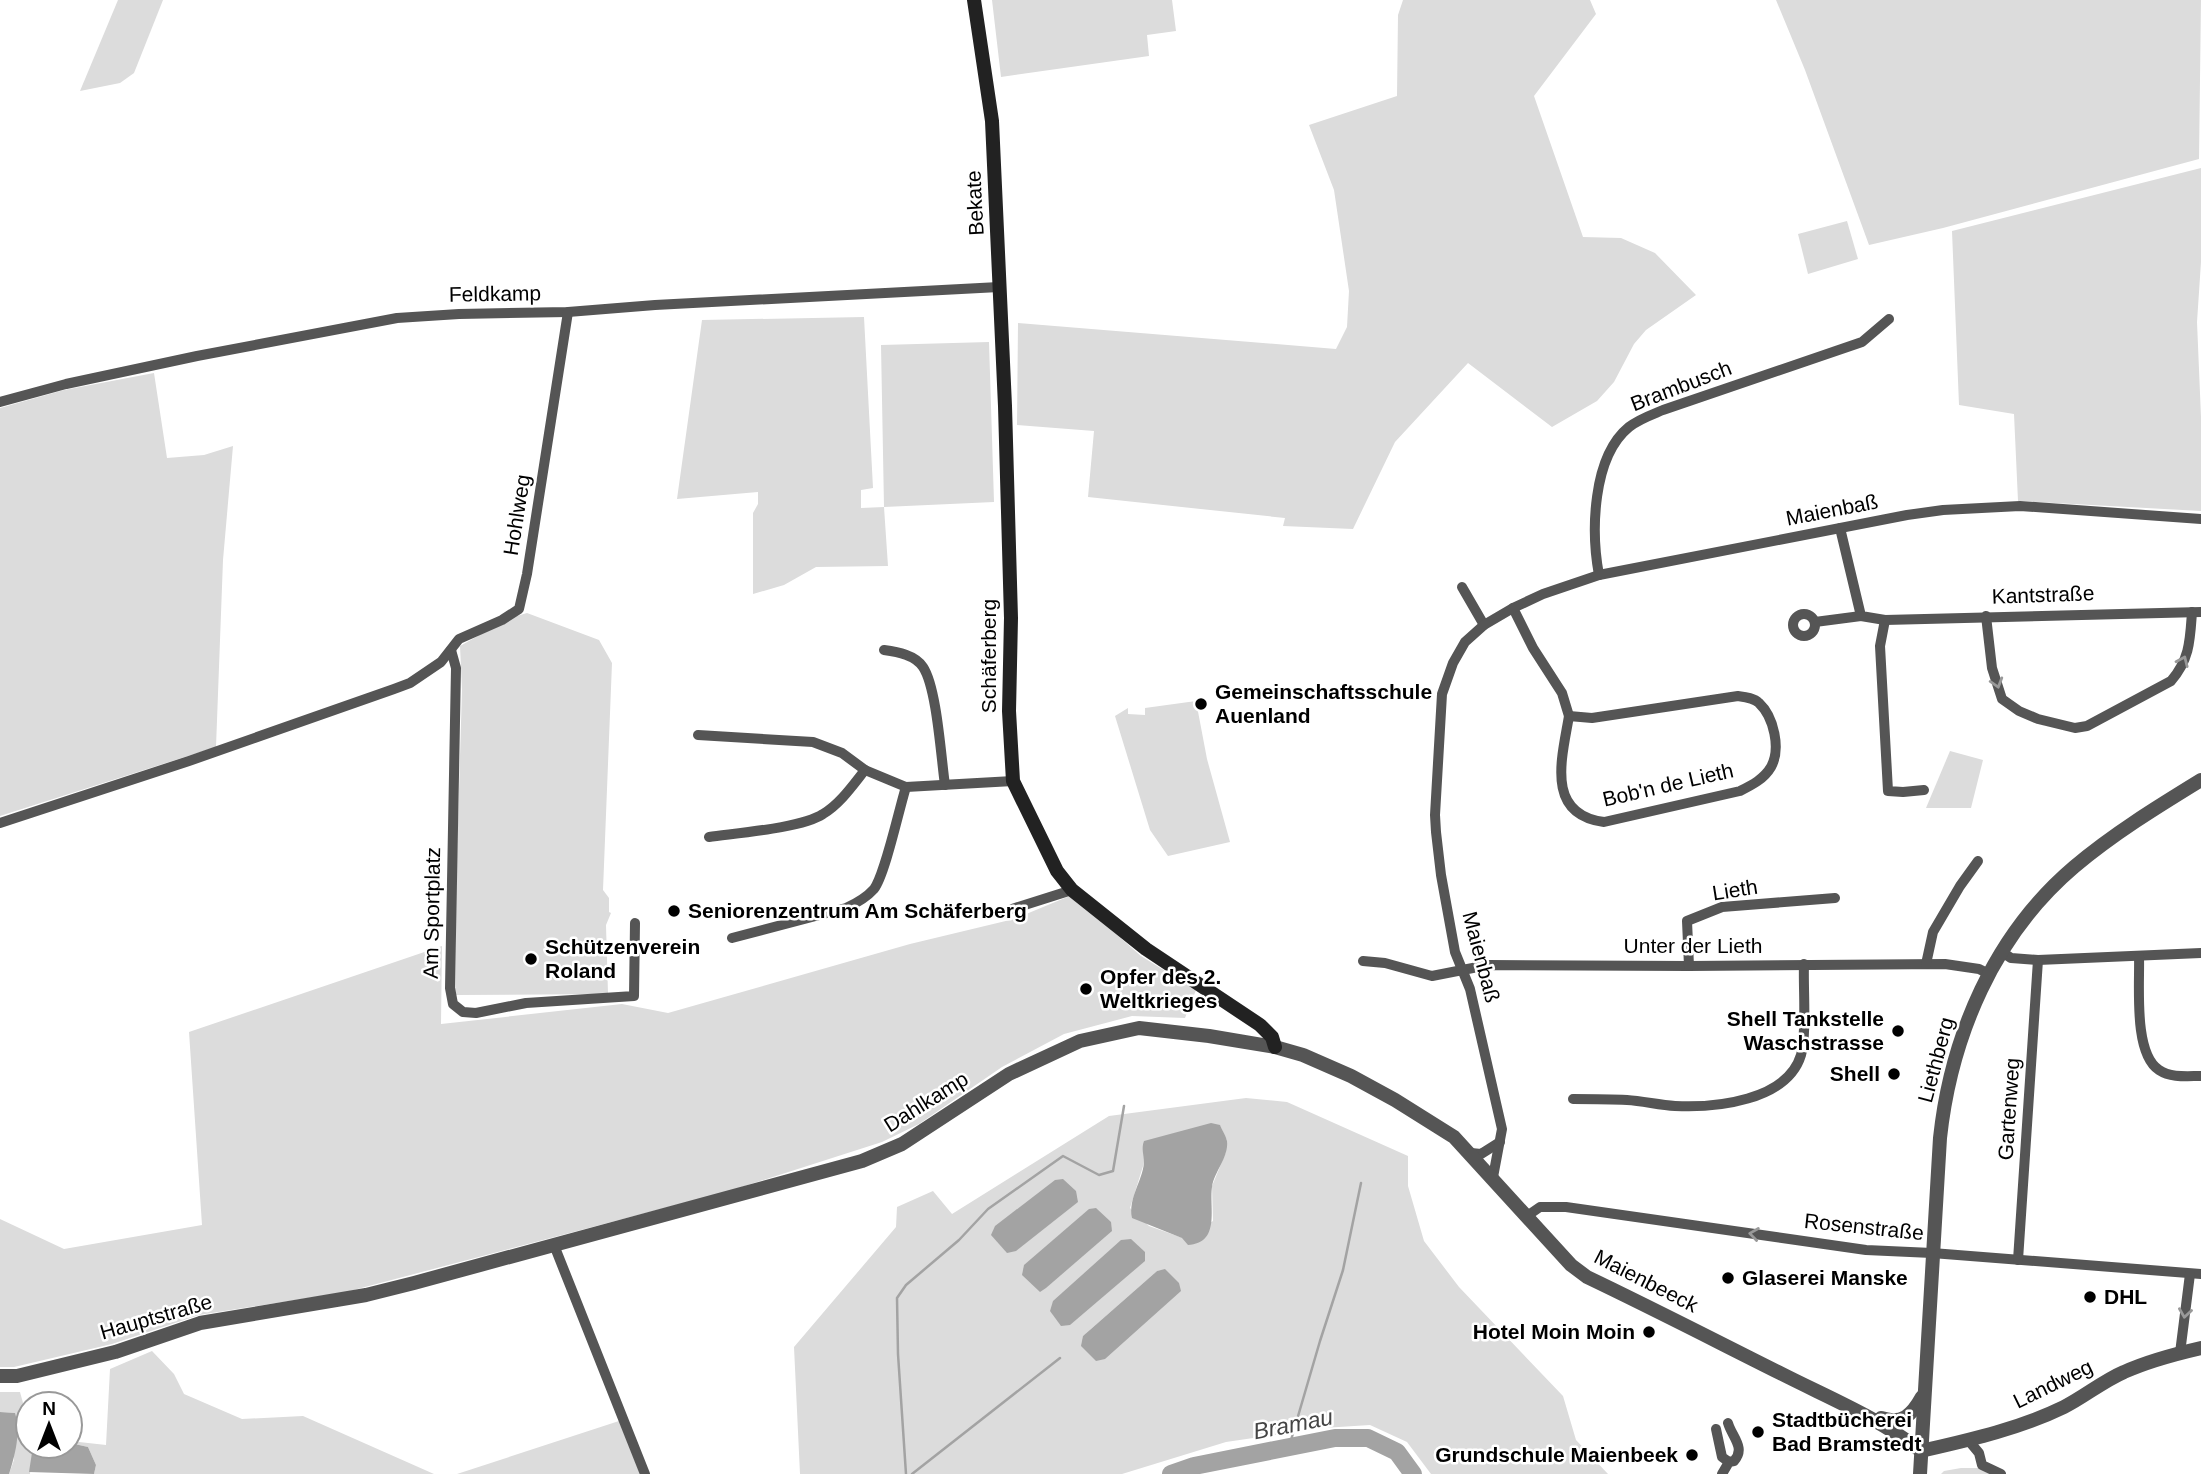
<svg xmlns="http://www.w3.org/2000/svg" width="2201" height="1474" viewBox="0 0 2201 1474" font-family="Arial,sans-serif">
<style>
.green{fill:#dcdcdc;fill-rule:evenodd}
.water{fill:#a3a3a3}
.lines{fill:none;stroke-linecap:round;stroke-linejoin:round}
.stream{stroke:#a3a3a3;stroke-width:2.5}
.river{stroke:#a3a3a3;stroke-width:18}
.minor{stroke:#555;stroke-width:10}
.tertiary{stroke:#555;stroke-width:14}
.secondary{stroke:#222;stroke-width:14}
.oneway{stroke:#999}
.poi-dot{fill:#000;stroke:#fff;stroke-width:2.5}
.labels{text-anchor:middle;stroke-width:5;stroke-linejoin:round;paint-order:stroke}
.street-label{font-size:21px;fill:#000;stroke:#fff}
.poi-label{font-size:21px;font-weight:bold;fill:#000;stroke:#fff;text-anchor:start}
.water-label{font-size:23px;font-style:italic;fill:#444;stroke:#fff}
</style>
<rect width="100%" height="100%" fill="#fff"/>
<g class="green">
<polygon points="118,0 163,0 134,73 120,83 80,91"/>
<polygon points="992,0 1172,0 1176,31 1147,35 1149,56 1001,77"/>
<polygon points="1403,0 1590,0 1596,14 1534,96 1583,237 1621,238 1655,253 1696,295 1646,330 1634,344 1614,382 1597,401 1552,427 1468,363 1395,442 1353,529 1283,526 1285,518 1088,497 1094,431 1017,425 1018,323 1336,349 1347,327 1349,291 1334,190 1309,125 1397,96 1398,15"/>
<polygon points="1776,0 2201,0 2199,159 1943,228 1869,245 1805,70"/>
<polygon points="2201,168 2201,262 2197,322 2201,417 2201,511 2018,501 2014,414 1959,405 1952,231"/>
<polygon points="1847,221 1858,259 1808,274 1798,234"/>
<polygon points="864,317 873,488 861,490 861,508 884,507 881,345 989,342 994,502 884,507 888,566 816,567 784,585 753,594 753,513 758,504 758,492 677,499 702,320"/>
<polygon points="154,373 167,458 204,455 233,446 223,560 216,747 0,816 0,408 64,390"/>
<polygon points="527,613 599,640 612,663 603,890 609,898 609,912 611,913 606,925 608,994 455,995 456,889 462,690 460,646 510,618"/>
<polygon points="1196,701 1207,759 1230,842 1168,856 1150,830 1115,716 1128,708 1128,714 1145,715 1145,708"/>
<polygon points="1950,751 1983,760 1971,808 1926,808"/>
<polygon points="1072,895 1141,956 1196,990 1185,1018 1132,1016 1064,1034 1002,1067 919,1124 882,1142 729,1191 346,1292 199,1315 112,1344 14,1367 0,1367 0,1219 64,1249 202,1225 189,1032 442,946 441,1024 622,1004 668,1013 910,944 1014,919"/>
<path d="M1246 1098 1287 1102 1408 1156V1186L1424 1241 1459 1287 1563 1396 1576 1440 1608 1474H1431L1407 1442 1370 1425 1323 1428 1226 1442 1122 1474H800L794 1347 896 1227 897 1207 933 1191 952 1214 1109 1116ZM1220 1126 1227 1140 1226 1152 1212 1186 1213 1221 1183 1238 1149 1226 1130 1208 1144 1163ZM1165 1270 1083 1336 1157 1271Z"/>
<polygon points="152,1351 174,1374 184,1394 242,1419 303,1416 434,1474 94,1474 96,1465 88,1447 70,1443 70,1441 106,1445 110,1369"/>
<polygon points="0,1392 20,1392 28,1421 28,1446 33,1446 30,1474 9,1474 14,1460 15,1413 0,1412"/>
<polygon points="619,1421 640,1474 457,1474"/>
<polygon points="1961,1468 1981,1468 1995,1474 1941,1474 1944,1471"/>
</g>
<g class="water">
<path d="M1211 1123 1220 1125C1222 1130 1226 1136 1227 1141 1229 1157 1214 1172 1212 1187 1209 1208 1221 1243 1188 1245L1182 1238 1132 1218C1128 1198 1142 1182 1144 1163 1144 1154 1141 1149 1144 1141Z"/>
<polygon points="1063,1179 1076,1191 1078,1202 1016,1251 1007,1253 991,1235 995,1226 1055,1180"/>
<polygon points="1096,1208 1111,1222 1112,1231 1046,1288 1040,1292 1022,1275 1024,1265 1089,1209"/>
<polygon points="1131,1239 1145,1252 1145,1261 1070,1325 1061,1326 1050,1311 1053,1301 1121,1240"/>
<polygon points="1165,1269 1179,1283 1181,1291 1105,1359 1096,1361 1081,1346 1083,1336 1157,1271"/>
<path d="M0 1412 15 1413C21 1433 15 1455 9 1474H0Z"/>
<polygon points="70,1443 88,1447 96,1465 94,1474 29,1472 33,1446 70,1446"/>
</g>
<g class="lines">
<g class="stream">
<polyline points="1289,1447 1320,1341 1343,1270 1361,1183"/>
<polyline points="906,1474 898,1354 897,1298 906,1285 959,1240 988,1209 1063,1156 1099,1175 1113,1171 1124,1106"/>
<polyline points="912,1474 1060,1358"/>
</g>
<polyline class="river" points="1171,1474 1194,1466 1335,1438 1368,1438 1397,1452 1413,1474"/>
<g class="minor">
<polyline points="0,402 66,384 197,356 397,318 459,314 568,312 655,305 999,287"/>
<polyline points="1840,528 1861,616 1885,620 2201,612"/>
<path d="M1599 575C1591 532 1592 457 1629 427 1639 419 1651 415 1663 410L1862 342 1889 319"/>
<polyline points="1462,587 1484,625"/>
<polyline points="1513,608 1533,648 1562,693 1569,716"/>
<circle cx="1804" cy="625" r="11"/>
<path d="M1986 616 1992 668 2002 699 2019 711 2038 719 2075 728 2087 726 2171 681C2190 659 2190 640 2192 612"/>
<polyline points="1885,620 1880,646 1888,791 1903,792 1924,790"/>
<polyline points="1815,622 1861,616"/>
<polyline points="451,650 456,668 450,988 453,1004 463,1012 476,1013 526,1003 634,996 635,923"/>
<path d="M884 650C898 652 915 655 923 667 937 688 941 758 945 785"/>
<path d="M1738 696C1745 697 1754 698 1759 703 1774 717 1781 749 1771 767 1764 779 1752 785 1740 791L1604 822C1545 814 1562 758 1569 716L1592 718Z"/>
<polyline points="698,735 813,742 842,753 865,770 906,787 1013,781"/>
<polyline points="0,823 189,761 394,689 410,683 441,662 459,639 502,620 519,609 527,574 568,312"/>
<path d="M709 837C737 833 802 828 823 814 840 804 853 785 865 770"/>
<polyline points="1012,909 1072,890"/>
<path d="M732 938 846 908C857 903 866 898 874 889 885 875 899 809 906 787"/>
<polyline points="2002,952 2011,958 2038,960 2201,953"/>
<path d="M2139 956C2140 984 2133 1053 2159 1070 2171 1078 2187 1076 2201 1076"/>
<polyline points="1363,961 1385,963 1432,976 1488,965 1689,966 1945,964 1979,969 1989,974"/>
<polyline points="1926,964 1933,932 1960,886 1978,861"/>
<polyline points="1689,966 1687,921 1722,907 1835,898"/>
<path d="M1573 1099C1591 1099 1609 1099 1627 1100 1643 1101 1659 1105 1675 1106 1715 1108 1787 1101 1801 1055 1807 1034 1803 988 1804 964"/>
<polyline points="1471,1153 1481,1154 1500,1142"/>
<polyline points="1493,1177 1502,1129 1470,989 1455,952 1441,875 1436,832 1435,815 1442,694 1453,663 1465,642 1484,625 1513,608 1543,594 1599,575 1907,515 1943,510 2020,506 2201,519"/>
<polyline points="1527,1216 1540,1207 1566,1207 1866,1250 1932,1253 2201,1274"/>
<polyline points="554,1245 645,1474"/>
<polyline points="2018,1260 2038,960"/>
<polyline points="2180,1353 2190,1274"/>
<polyline points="1716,1429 1722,1457 1729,1462"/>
<polyline points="1969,1441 1979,1453 1982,1465 2001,1474"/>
<path d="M1722 1474 1729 1462 1734 1461C1746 1448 1732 1437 1728 1423"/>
</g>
<g class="tertiary">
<path d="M0 1376H17L115 1352 200 1323 366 1295 414 1283 862 1161 902 1144 1009 1074 1080 1041 1139 1028 1209 1036 1275 1047 1303 1055 1351 1076 1395 1100 1454 1137 1571 1265 1587 1277C1652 1308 1716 1341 1780 1373 1831 1399 1875 1416 1921 1451"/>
<path d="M1881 1418C1902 1425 1912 1415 1922 1397"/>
<path d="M1921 1451C1969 1440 2019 1429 2064 1407 2084 1397 2103 1381 2124 1372 2148 1361 2175 1354 2201 1348"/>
<path d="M1920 1474 1940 1138C1951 1036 1994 935 2074 867 2113 834 2157 807 2201 780"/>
</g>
<polyline class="secondary" points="974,0 992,121 1005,406 1011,618 1009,711 1013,781 1057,871 1072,890 1146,949 1260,1025 1272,1037 1275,1047"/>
</g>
<defs><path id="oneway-chevron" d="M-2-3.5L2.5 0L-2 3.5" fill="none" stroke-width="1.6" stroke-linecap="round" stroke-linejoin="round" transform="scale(1.75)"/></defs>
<g class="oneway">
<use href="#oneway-chevron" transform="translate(2183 661) rotate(-66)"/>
<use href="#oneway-chevron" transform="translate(1997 683) rotate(73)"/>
<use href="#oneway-chevron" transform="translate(1754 1234) rotate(-172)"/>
<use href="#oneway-chevron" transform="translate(2185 1313) rotate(98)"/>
</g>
<g class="poi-dot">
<circle cx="1201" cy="704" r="7"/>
<circle cx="674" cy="911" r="7"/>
<circle cx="531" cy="959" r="7"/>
<circle cx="1086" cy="989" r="7"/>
<circle cx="1898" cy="1031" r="7"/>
<circle cx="1894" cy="1074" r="7"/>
<circle cx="1728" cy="1278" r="7"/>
<circle cx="2090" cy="1297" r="7"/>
<circle cx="1649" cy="1332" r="7"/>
<circle cx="1758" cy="1432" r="7"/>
<circle cx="1692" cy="1455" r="7"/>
</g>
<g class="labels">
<g class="street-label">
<text transform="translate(975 203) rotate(-93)" y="7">Bekate</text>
<text transform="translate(495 294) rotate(-1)" y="7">Feldkamp</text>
<text transform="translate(1681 386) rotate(-21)" y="7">Brambusch</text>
<text transform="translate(1832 510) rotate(-11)" y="7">Maienbaß</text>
<text transform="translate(517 515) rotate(-81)" y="7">Hohlweg</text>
<text transform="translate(2043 595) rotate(-2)" y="7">Kantstraße</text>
<text transform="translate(989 656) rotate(-90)" y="7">Schäferberg</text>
<text transform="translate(1668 785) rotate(-13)" y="7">Bob'n de Lieth</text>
<text transform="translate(1735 890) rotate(-9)" y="7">Lieth</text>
<text transform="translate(432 913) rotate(-89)" y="7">Am Sportplatz</text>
<text x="1693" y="953">Unter der Lieth</text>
<text transform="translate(1481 957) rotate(75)" y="7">Maienbaß</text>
<text transform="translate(1936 1060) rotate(-75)" y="7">Liethberg</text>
<text transform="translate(926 1102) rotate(-32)" y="7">Dahlkamp</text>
<text transform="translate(2009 1109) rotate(-86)" y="7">Gartenweg</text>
<text transform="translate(1864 1227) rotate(6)" y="7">Rosenstraße</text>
<text transform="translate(1646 1281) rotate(27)" y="7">Maienbeeck</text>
<text transform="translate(156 1317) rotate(-16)" y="7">Hauptstraße</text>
<text transform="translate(2053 1384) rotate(-26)" y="7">Landweg</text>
</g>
<g class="poi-label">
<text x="1215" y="699">Gemeinschaftsschule<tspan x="1215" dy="24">Auenland</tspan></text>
<text x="688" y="918">Seniorenzentrum Am Schäferberg</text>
<text x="545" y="954">Schützenverein<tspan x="545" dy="24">Roland</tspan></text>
<text x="1100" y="984">Opfer des 2.<tspan x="1100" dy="24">Weltkrieges</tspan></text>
<text x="1884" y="1026" text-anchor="end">Shell Tankstelle<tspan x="1884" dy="24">Waschstrasse</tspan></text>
<text x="1880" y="1081" text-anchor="end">Shell</text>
<text x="1742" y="1285">Glaserei Manske</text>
<text x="2104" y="1304">DHL</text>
<text x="1635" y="1339" text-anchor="end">Hotel Moin Moin</text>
<text x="1772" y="1427">Stadtbücherei<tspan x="1772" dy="24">Bad Bramstedt</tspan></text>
<text x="1678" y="1462" text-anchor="end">Grundschule Maienbeek</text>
</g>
<g class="water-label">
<text transform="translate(1293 1424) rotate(-11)" y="8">Bramau</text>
</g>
</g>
<g transform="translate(49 1425)"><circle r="33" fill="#ffffff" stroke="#999999" stroke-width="2"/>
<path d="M0-5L12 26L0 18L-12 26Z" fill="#000000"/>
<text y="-10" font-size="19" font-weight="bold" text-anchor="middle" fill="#000000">N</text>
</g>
</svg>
